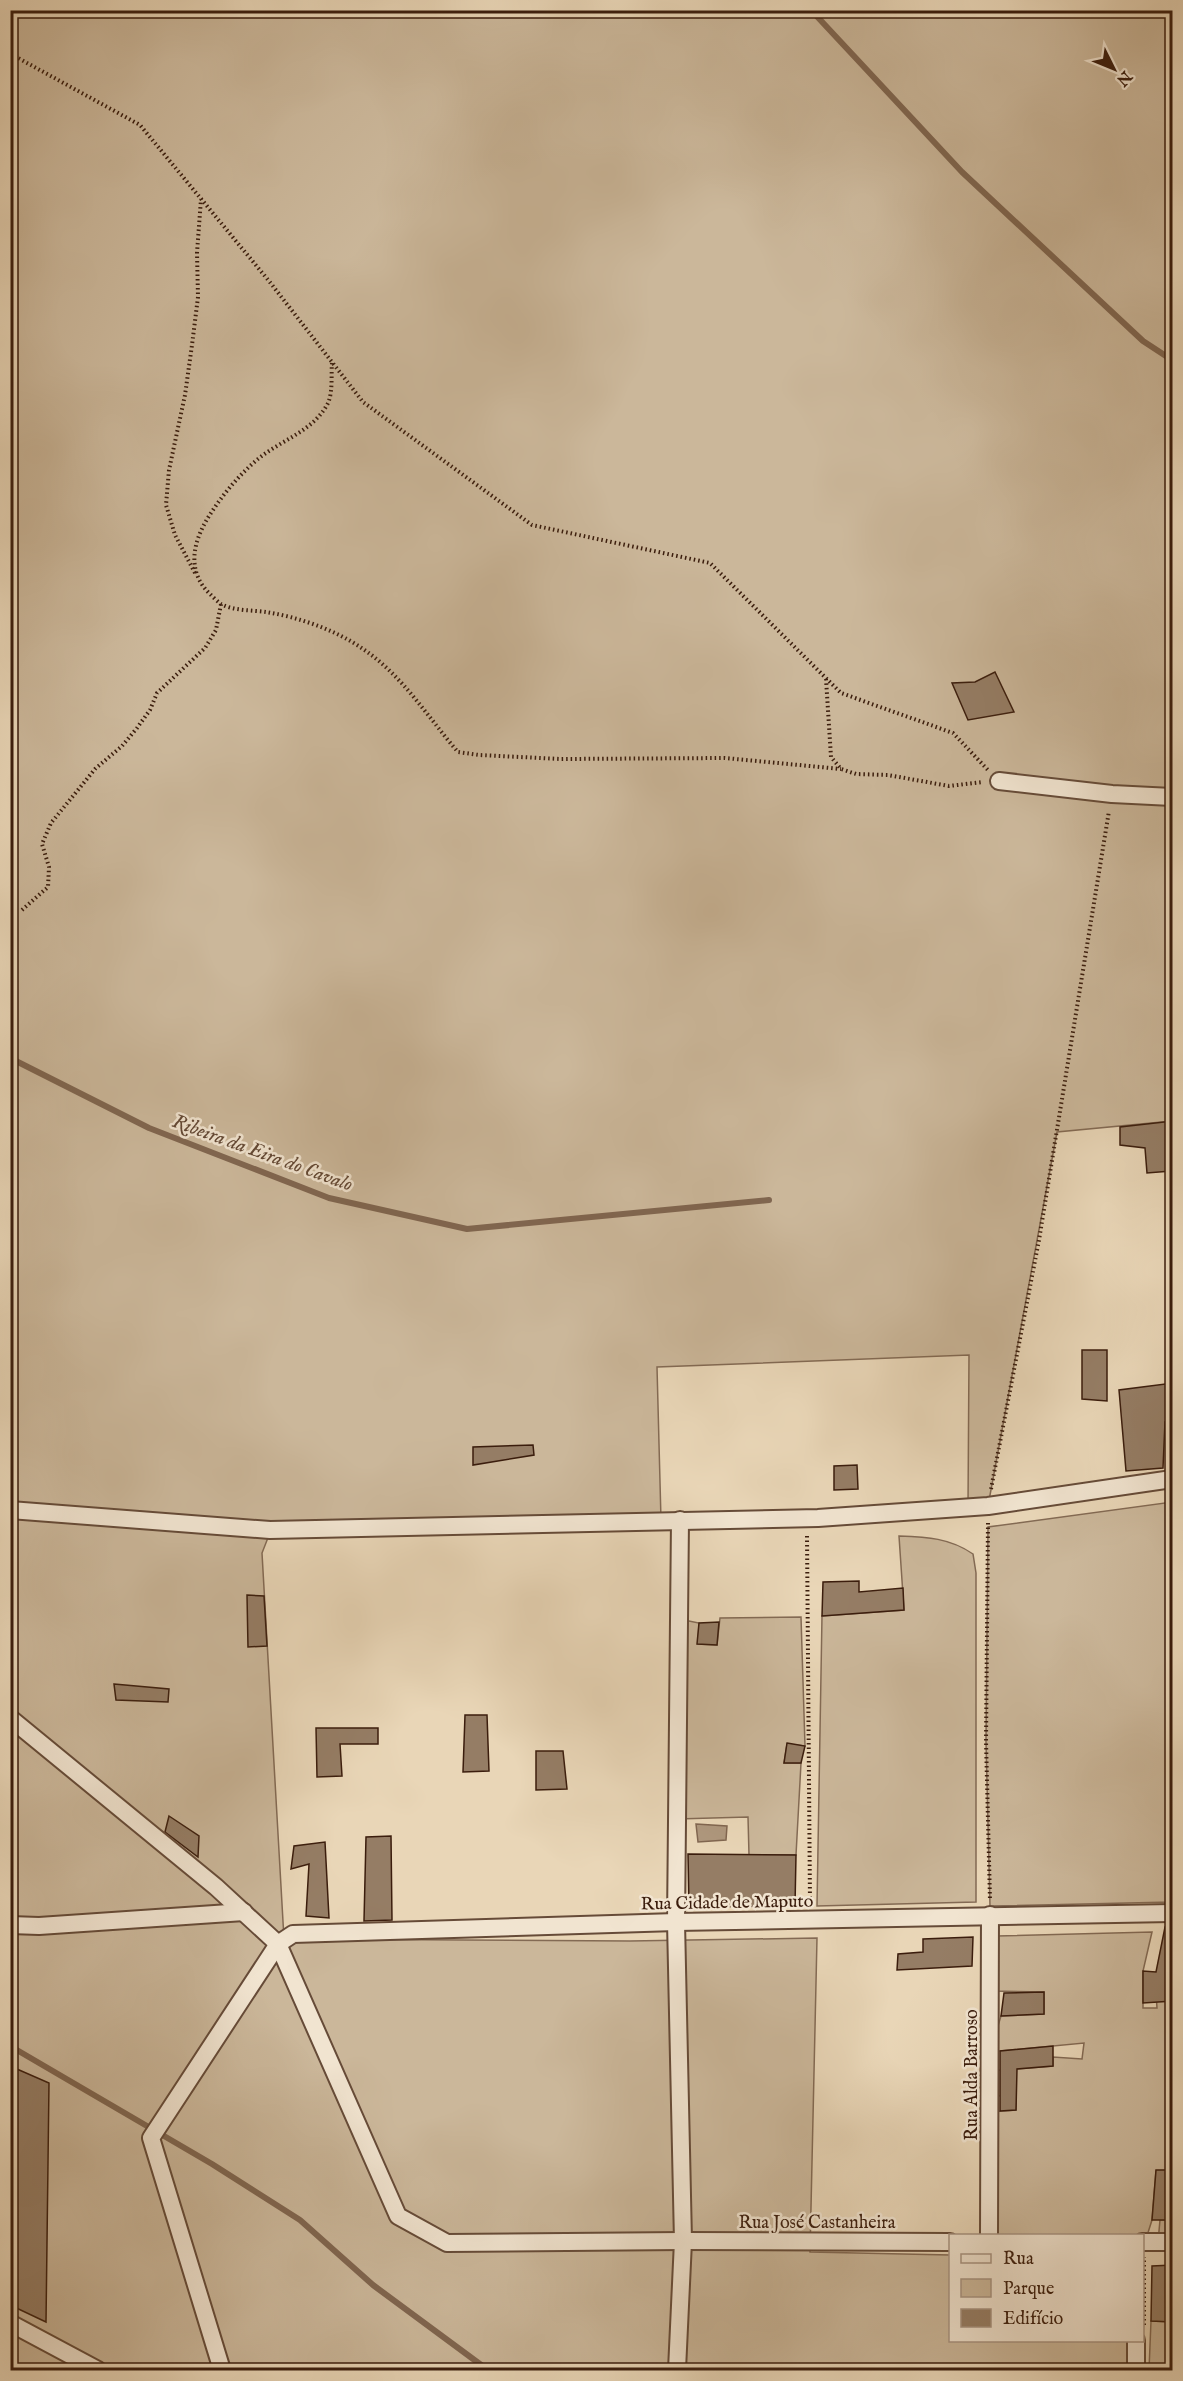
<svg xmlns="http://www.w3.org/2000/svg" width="1183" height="2381" viewBox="0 0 1183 2381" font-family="'IM FELL English',serif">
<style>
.green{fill:#cbb79a;stroke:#836a54;stroke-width:1.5}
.water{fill:#ae977d;stroke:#806650;stroke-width:1.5}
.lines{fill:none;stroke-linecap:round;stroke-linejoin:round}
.stream{stroke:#806650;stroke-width:6}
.building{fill:#957d65;stroke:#3b1d0d;stroke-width:1.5}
.street-casing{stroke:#664b38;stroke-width:20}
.path{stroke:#3b1d0d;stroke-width:4;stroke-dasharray:1.5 3;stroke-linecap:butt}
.street{stroke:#f1e4d0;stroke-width:16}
.labels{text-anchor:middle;stroke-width:5;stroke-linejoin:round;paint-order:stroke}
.street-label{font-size:18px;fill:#3b1d0d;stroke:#f1e4d0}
.water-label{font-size:20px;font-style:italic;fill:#634834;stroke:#f1e4d0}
</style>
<rect width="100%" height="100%" fill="#e9d6b7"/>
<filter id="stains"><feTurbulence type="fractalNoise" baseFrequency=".00333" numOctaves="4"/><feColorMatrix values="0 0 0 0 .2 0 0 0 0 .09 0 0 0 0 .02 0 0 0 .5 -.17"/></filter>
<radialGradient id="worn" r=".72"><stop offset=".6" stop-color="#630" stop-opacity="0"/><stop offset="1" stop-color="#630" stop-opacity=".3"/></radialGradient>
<g class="green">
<polygon points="11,11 1172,11 1172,1121 1057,1132 988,1506 968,1507 969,1355 657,1367 661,1520 271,1530 262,1553 284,1939 630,1941 817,1938 810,2252 950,2255 950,2340 1131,2341 1131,2370 11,2370"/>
<polygon points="1172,1502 1172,1902 990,1906 986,1741 988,1527"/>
<path d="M899 1536C927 1537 950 1538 973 1554L976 1573V1902L817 1906 822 1616 904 1610Z"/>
<polygon points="801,1617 805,1746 787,1744 784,1763 801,1763 796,1855 749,1855 748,1817 677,1819 679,1619 699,1623 698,1644 717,1645 720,1618"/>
<polygon points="1152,1932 1143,1971 1143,2008 1157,2008 1156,1993 1163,1993 1166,2002 1172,2001 1172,2170 1156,2171 1152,2220 1145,2242 1142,2236 989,2236 990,2112 1016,2110 1016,2094 990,2097 990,2071 1053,2066 1053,2057 1082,2059 1084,2043 990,2052 1001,2016 1044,2014 1044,1992 990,1991 997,1936"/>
<polygon points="1160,2220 1172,2220 1172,2240 1158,2242"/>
<polygon points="1151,2321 1172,2322 1172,2370 1149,2370"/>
</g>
<polygon class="water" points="696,1824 727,1826 726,1840 698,1842"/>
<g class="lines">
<g class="stream">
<polyline points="811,10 962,172 1143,341 1172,360"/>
<polyline points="10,1058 149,1128 329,1198 467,1229 769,1200"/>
<polyline points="10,2046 212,2164 300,2220 373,2285 488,2370"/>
</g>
</g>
<g class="building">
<polygon points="995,672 1014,712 968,720 952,683 975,682"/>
<polygon points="1173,1121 1171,1171 1147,1173 1145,1148 1120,1145 1120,1127"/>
<polygon points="1082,1350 1107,1350 1107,1401 1082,1399"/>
<polygon points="1173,1383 1173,1421 1165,1422 1163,1468 1126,1471 1119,1390"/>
<polygon points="533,1445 534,1455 473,1465 473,1447"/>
<polygon points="857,1465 858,1489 834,1490 834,1466"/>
<polygon points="859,1581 859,1592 903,1588 904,1610 822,1616 823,1582"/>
<polygon points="247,1595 264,1596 267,1646 248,1647"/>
<polygon points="719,1622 717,1645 697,1644 699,1623"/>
<polygon points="114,1684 169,1689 168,1702 116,1700"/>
<polygon points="465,1715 487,1715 489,1771 463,1772"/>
<polygon points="316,1728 378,1728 378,1744 340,1744 342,1776 317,1777"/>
<polygon points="787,1743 805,1746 801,1763 784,1763"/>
<polygon points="536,1751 563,1751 567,1789 536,1790"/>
<polygon points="169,1816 199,1836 198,1857 165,1832"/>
<polygon points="391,1836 392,1920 364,1921 366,1837"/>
<polygon points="325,1842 329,1918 306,1916 309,1864 291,1869 294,1846"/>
<polygon points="688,1854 796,1855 795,1906 689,1907"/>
<polygon points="1165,1927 1173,1928 1173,2001 1143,2003 1143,1971 1156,1972"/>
<polygon points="973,1937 972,1966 897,1970 898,1954 923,1952 923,1939"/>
<polygon points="1044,1992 1044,2014 1001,2016 1004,1993"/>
<polygon points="1053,2046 1053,2066 1017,2069 1016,2110 1000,2111 1000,2051"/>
<polygon points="10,2066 49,2083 46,2322 10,2305"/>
<polygon points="1156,2170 1173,2170 1173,2220 1152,2220"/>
<polygon points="1173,2265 1173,2322 1151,2321 1152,2266"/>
</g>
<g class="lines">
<defs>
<g id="street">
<polyline points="999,781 1112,794 1172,797"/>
<polyline points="10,1510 270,1530 818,1518 988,1506 1172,1479"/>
<polyline points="10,1718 216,1887 278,1944 398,2216 447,2243 683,2241 950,2242"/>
<polyline points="10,1925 39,1926 244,1912"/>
<polyline points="989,2236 990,1915"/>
<polyline points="1142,2242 1172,2242"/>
<polyline points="10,2323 98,2370"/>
<polyline points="222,2370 151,2138 278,1944 293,1934 676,1922 1172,1913"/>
<polyline points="677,2370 683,2241 676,1922 680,1520"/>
<polyline points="1136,2370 1136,2340"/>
</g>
</defs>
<use href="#street" class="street-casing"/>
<g class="path">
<polyline points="10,56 18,58 140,125 269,281 363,402 532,525 710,563 841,693 953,733 988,770"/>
<path d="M332 363C331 374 333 392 328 403 314 431 281 440 258 459 239 475 224 493 211 513 193 540 185 571 211 595 214 598 218 602 221 604 234 611 252 610 266 612 298 617 336 630 363 649 402 675 427 716 458 752L479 755 561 759 725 758 841 769"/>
<polyline points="195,573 175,535 166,505 169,470 185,395 192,345 198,297 197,253 201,199"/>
<polyline points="826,679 831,757 841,769 856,774 888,775 949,786 983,782"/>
<polyline points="22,910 48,887 49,867 42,844 51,823 95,769 122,746 137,728 150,710 157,693 205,648 216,630 221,604"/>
<polyline points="991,1489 1039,1240 1109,811"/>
<polyline points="988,1523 986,1741 990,1900"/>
<polyline points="807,1536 810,1903"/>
<polyline points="1144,2325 1144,2257"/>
</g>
<use href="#street" class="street"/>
</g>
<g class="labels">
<g class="street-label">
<text transform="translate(727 1902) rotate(-1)" y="6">Rua Cidade de Maputo</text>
<text transform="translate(971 2075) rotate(-90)" y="6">Rua Alda Barroso</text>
<text x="817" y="2228">Rua José Castanheira</text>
</g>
<g class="water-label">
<text transform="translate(263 1152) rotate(20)" y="7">Ribeira da Eira do Cavalo</text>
</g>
</g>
<rect width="1183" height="2381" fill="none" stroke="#e9d6b7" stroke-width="36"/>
<rect x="12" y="12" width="1159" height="2357" fill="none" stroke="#3b1d0d" stroke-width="3"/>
<rect x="18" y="18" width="1147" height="2345" fill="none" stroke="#3b1d0d" stroke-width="1.5"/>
<rect x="949" y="2234" width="195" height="108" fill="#f1e4d0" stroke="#a89482" stroke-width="1.5"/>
<rect x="961" y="2254" width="30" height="9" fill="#f1e4d0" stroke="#a89482" stroke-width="1.5"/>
<text x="1003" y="2264" font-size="18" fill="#3b1d0d">Rua</text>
<rect x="961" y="2279" width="30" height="18" fill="#cbb79a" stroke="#a89482" stroke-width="1.5"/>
<text x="1003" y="2294" font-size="18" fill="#3b1d0d">Parque</text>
<rect x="961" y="2309" width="30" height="18" fill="#957d65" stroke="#a89482" stroke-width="1.5"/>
<text x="1003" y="2324" font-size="18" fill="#3b1d0d">Edifício</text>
<g transform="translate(1114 69) rotate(133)" stroke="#f1e4d0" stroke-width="4.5" paint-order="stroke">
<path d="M0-4.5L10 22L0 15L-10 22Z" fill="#3b1d0d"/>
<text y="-9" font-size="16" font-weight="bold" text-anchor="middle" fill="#3b1d0d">N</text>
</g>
<rect width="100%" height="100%" filter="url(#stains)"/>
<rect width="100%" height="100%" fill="url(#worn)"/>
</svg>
